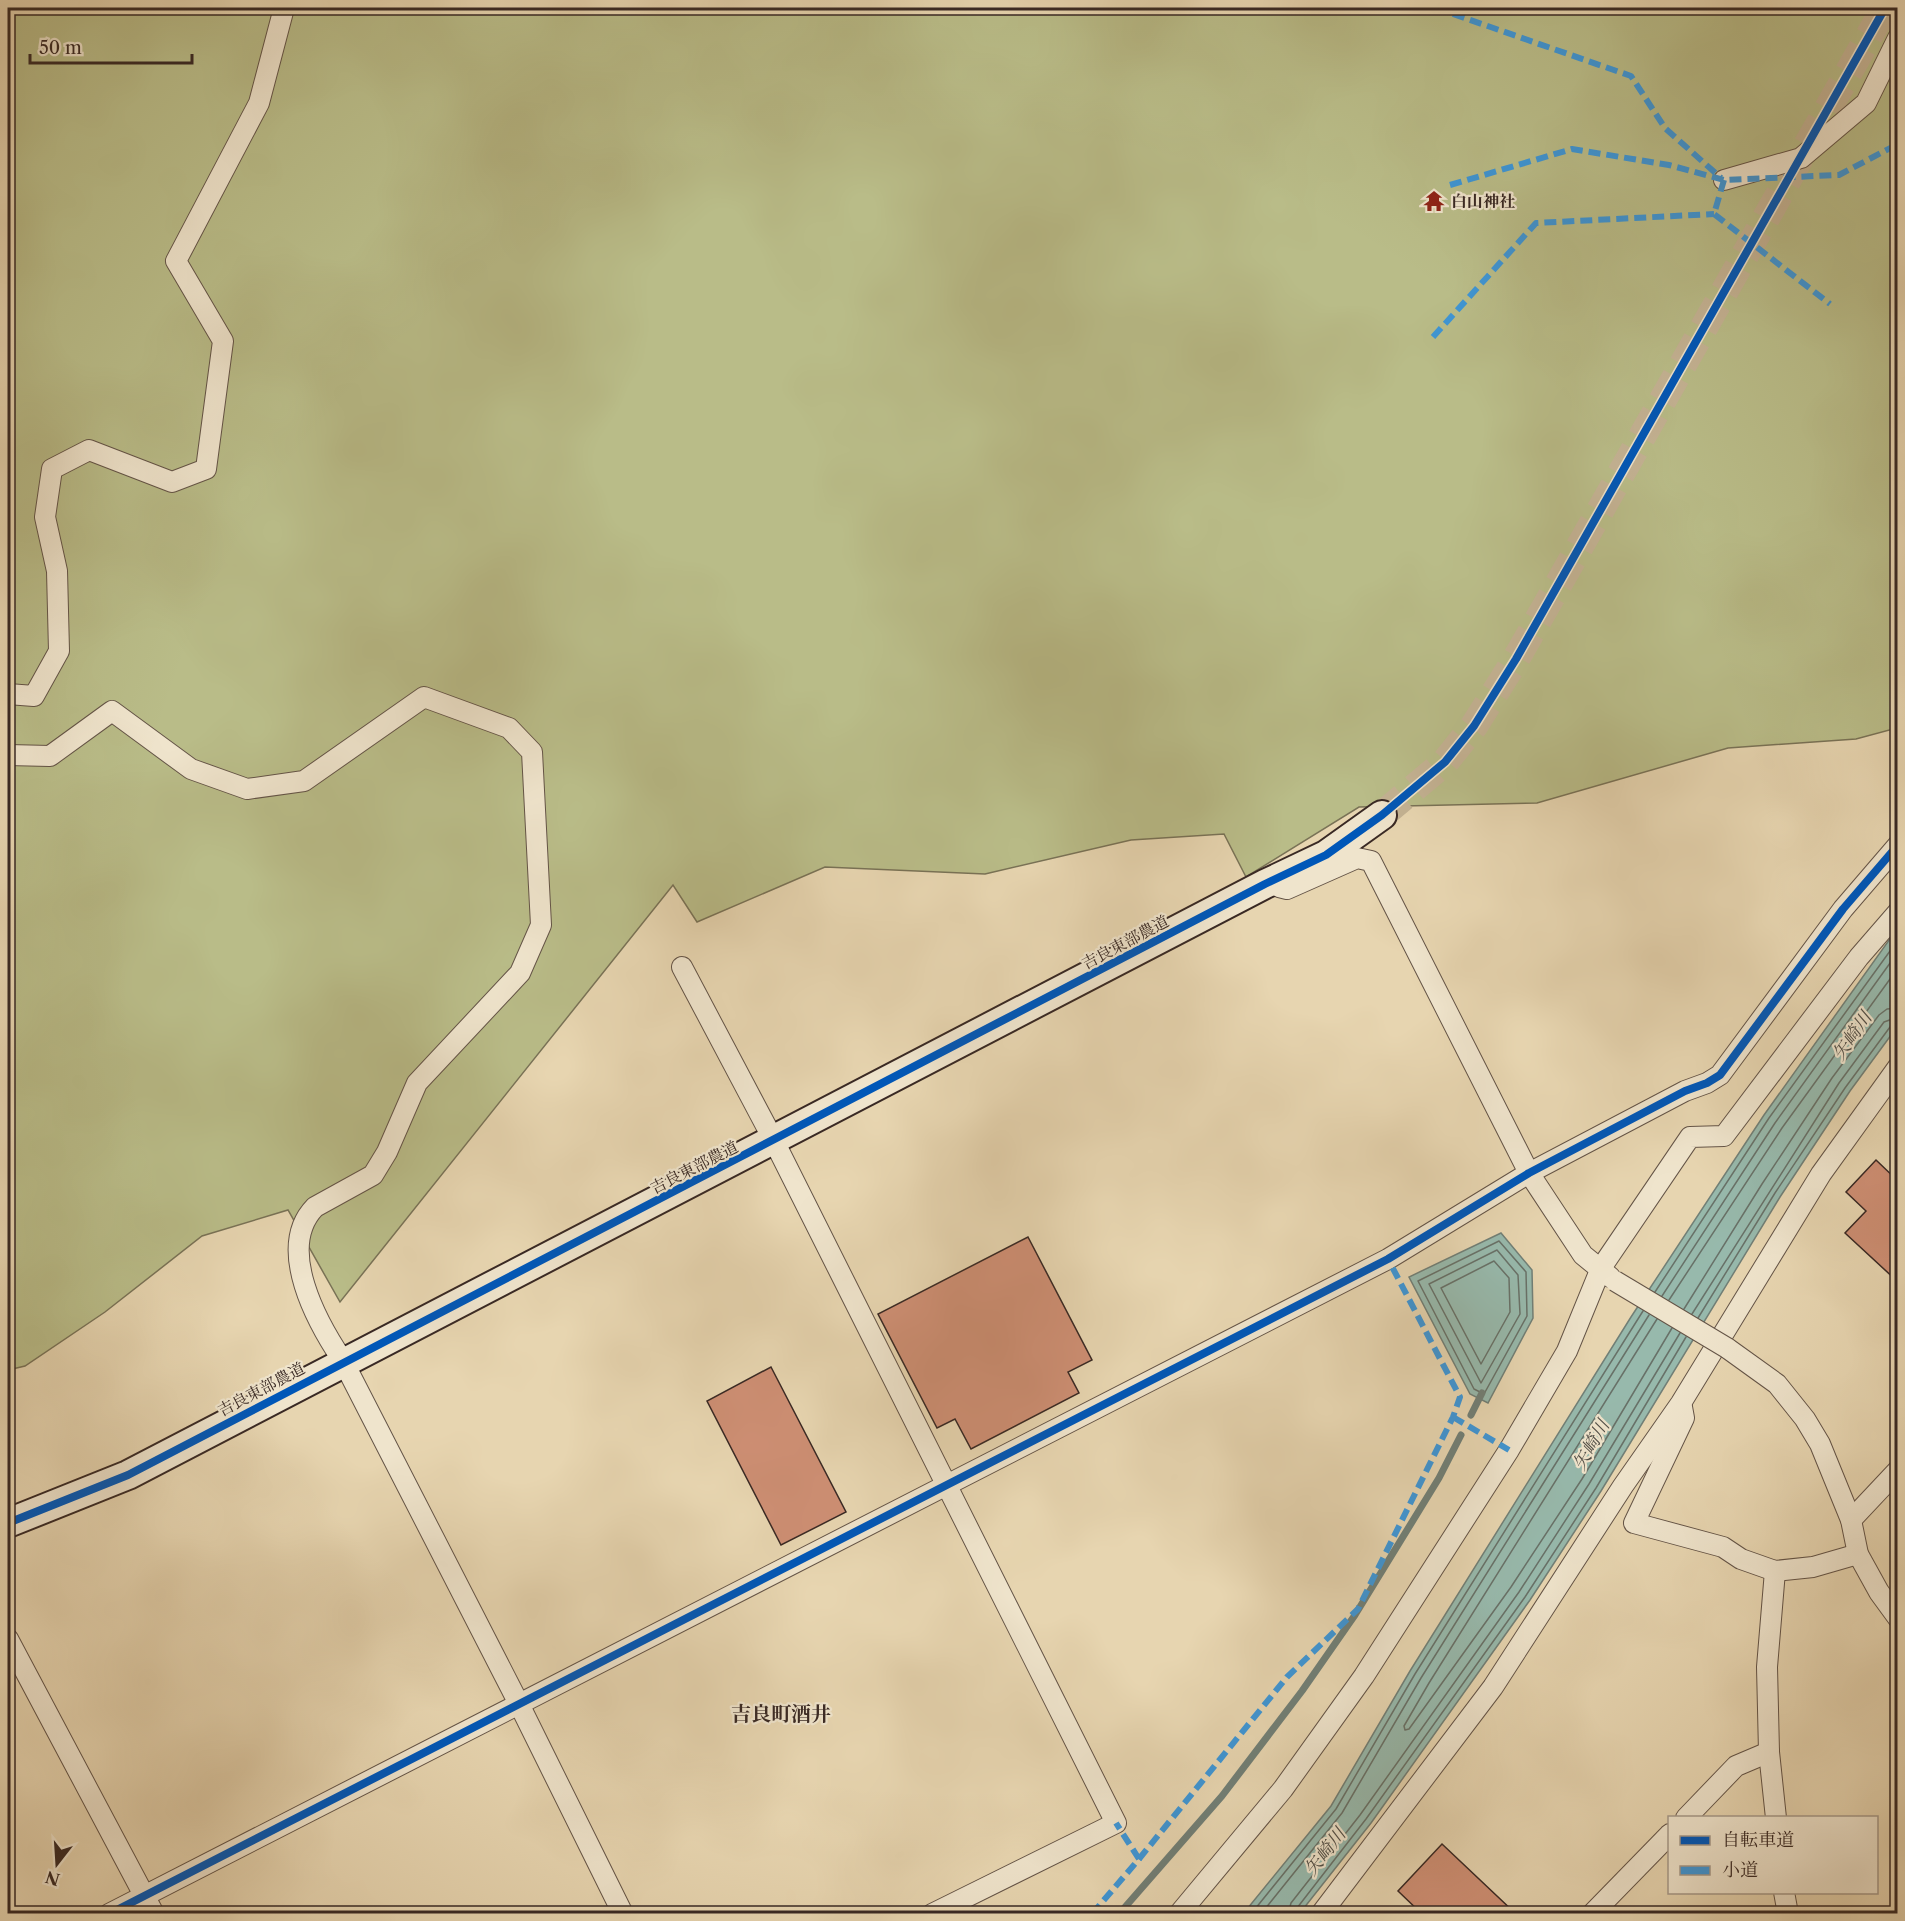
<svg xmlns="http://www.w3.org/2000/svg" width="1905" height="1921" viewBox="0 0 1905 1921" font-family="'Libre Caslon Text','Noto Serif JP',serif">
<style>
.green{fill:#b9bc88;stroke:#797256;stroke-width:1.5}
.water{fill:#97b9ac;stroke:#717f76;stroke-width:1.5}
.lines{fill:none;stroke-linecap:round;stroke-linejoin:round}
.shore{stroke:#687168;stroke-width:1.5}
.stream{stroke:#717f76;stroke-width:7}
.building{fill:#ce8f74;stroke:#392924;stroke-width:1.5}
.secondary-tunnel{stroke:#c4b394;stroke-width:28;stroke-dasharray:28 14;stroke-linecap:butt}
.street-casing{stroke:#645447;stroke-width:22}
.secondary-casing{stroke:#392924;stroke-width:32}
.street{stroke:#efe4cc;stroke-width:20}
.secondary{stroke:#efe4cc;stroke-width:28}
.street-bridge-casing{stroke:#645447;stroke-width:22;stroke-linecap:butt}
.street-bridge{stroke:#efe4cc;stroke-width:20}
.quiet{stroke:#3e96d6;stroke-width:6;stroke-dasharray:12 6;stroke-linecap:butt}
.cycleway-casing{stroke:#efe4cc;stroke-width:11}
.cycleway{stroke:#0057b8;stroke-width:8}
.labels{text-anchor:middle;stroke-width:4.5;stroke-linejoin:round;paint-order:stroke}
.poi-label{font-size:16px;font-weight:bold;fill:#392924;stroke:#efe4cc;text-anchor:start}
.street-label{font-size:16px;fill:#392924;stroke:#efe4cc}
.water-label{font-size:18px;font-style:italic;fill:#504d46;stroke:#efe4cc}
.quarter-label{font-size:20px;font-weight:bold;fill:#392924;stroke:#efe4cc}
</style>
<rect width="100%" height="100%" fill="#e7d5b0"/>
<filter id="stains"><feTurbulence type="fractalNoise" baseFrequency=".00333" numOctaves="4"/><feColorMatrix values="0 0 0 0 .2 0 0 0 0 .09 0 0 0 0 .02 0 0 0 .5 -.17"/></filter>
<radialGradient id="worn" r=".72"><stop offset=".6" stop-color="#630" stop-opacity="0"/><stop offset="1" stop-color="#630" stop-opacity=".3"/></radialGradient>
<polygon class="green" points="8,8 1897,8 1897,728 1856,739 1728,748 1537,803 1359,807 1246,877 1224,834 1131,840 985,874 825,867 697,922 673,885 340,1302 288,1210 202,1236 105,1312 25,1366 8,1370"/>
<g class="water">
<polygon points="1897,929 1897,1027 1850,1091 1780,1197 1601,1491 1530,1600 1371,1823 1300,1913 1243,1914 1331,1806 1410,1671 1631,1317 1764,1115"/>
<polygon points="1501,1233 1532,1270 1533,1318 1488,1403 1470,1394 1409,1277"/>
</g>
<g class="lines">
<g class="shore">
<polygon points="1499,1241 1526,1272 1527,1316 1484,1394 1474,1389 1418,1281"/>
<polygon points="1497,1250 1518,1275 1520,1314 1481,1383 1429,1284"/>
<polygon points="1494,1261 1509,1278 1510,1312 1481,1364 1441,1288"/>
<polyline points="1655,1292 1769,1118 1898,940"/>
<polyline points="1662,1296 1775,1123 1898,952"/>
<polyline points="1669,1300 1782,1128 1898,968"/>
<polyline points="1684,1309 1762,1184 1832,1078 1879,1015 1887,1009 1898,1008"/>
<polyline points="1692,1314 1839,1083 1884,1022 1898,1017"/>
<polyline points="1698,1318 1775,1193 1845,1088 1890,1027 1898,1024"/>
<polyline points="1657,1319 1429,1683 1404,1726 1405,1730 1409,1729 1511,1587 1582,1479 1672,1328"/>
<polyline points="1251,1914 1336,1809 1415,1674 1643,1311"/>
<polyline points="1261,1914 1342,1813 1421,1678 1649,1315"/>
<polyline points="1288,1914 1291,1903 1360,1815 1519,1592 1589,1484 1680,1333"/>
<polyline points="1296,1914 1297,1908 1366,1819 1525,1597 1596,1488 1686,1337"/>
</g>
<g class="stream">
<polyline points="1471,1415 1482,1393"/>
<polyline points="1119,1914 1222,1796 1302,1691 1355,1615 1439,1478 1461,1435"/>
</g>
</g>
<g class="building">
<polygon points="1876,1160 1898,1181 1898,1282 1845,1233 1866,1211 1846,1192"/>
<polygon points="1028,1237 1092,1360 1068,1372 1079,1393 971,1449 955,1419 937,1428 878,1314"/>
<polygon points="771,1367 846,1512 781,1545 707,1401"/>
<polygon points="1442,1844 1516,1914 1422,1914 1398,1891"/>
</g>
<g class="lines">
<polyline class="secondary-tunnel" points="1382,815 1445,762 1474,726 1516,659 1885,8"/>
<defs>
<g id="street">
<polyline points="1724,180 1801,158 1866,103 1898,38"/>
<polyline points="8,694 34,696 59,651 57,571 45,517 52,469 89,450 172,482 206,469 223,341 176,261 259,103 284,8"/>
<path d="M8 755 50 756 112 711 191 769 247 789 304 781 424 697 509 728 532 752 541 925 520 973 417 1083 387 1152 373 1175 315 1207C275 1248 318 1324 343 1361L518 1702 623 1914"/>
<polyline points="1279,887 1287,889 1357,858 1371,861 1529,1173 1583,1255 1610,1277"/>
<polyline points="682,967 774,1141 1116,1823 932,1914"/>
<polyline points="1727,1348 1777,1384 1805,1419 1820,1444 1851,1520 1858,1554 1879,1592 1898,1618"/>
<polyline points="1682,1407 1684,1418 1634,1523 1723,1547 1741,1559 1775,1571 1813,1567 1858,1554"/>
<polyline points="1851,1520 1898,1470"/>
<polyline points="1775,1571 1767,1667 1769,1752 1776,1818"/>
<polyline points="8,1639 154,1914"/>
<polyline points="1686,1818 1736,1766 1769,1752"/>
<polyline points="1784,1892 1788,1914"/>
<polyline points="109,1914 1388,1259 1529,1173 1685,1091 1707,1083 1720,1075 1843,909 1898,845"/>
<polyline points="1179,1914 1283,1789 1364,1676 1509,1450 1567,1351 1601,1268 1690,1137 1724,1136 1859,957 1898,912"/>
<polyline points="1321,1914 1493,1687 1623,1486 1681,1403 1821,1174 1898,1067"/>
<polyline points="1592,1914 1670,1834"/>
</g>
<polyline id="secondary" points="8,1523 128,1475 1265,884 1326,855 1382,815"/>
</defs>
<use href="#street" class="street-casing"/>
<use href="#secondary" class="secondary-casing"/>
<use href="#street" class="street"/>
<use href="#secondary" class="secondary"/>
<defs>
<polyline id="street-bridge" points="1615,1281 1727,1348"/>
</defs>
<use href="#street-bridge" class="street-bridge-casing"/>
<use href="#street-bridge" class="street-bridge"/>
<g class="quiet">
<polyline points="319,8 328,11 336,8"/>
<polyline points="1436,8 1631,76 1665,128 1721,178"/>
<polyline points="1724,180 1714,214 1830,304"/>
<polyline points="1450,185 1572,149 1669,165 1724,180 1839,175 1898,144"/>
<polyline points="1433,337 1536,223 1714,214"/>
<polyline points="1453,1417 1509,1450"/>
<polyline points="1139,1859 1287,1677 1358,1609 1453,1417 1460,1397 1388,1259"/>
<polyline points="1092,1914 1139,1859 1116,1823"/>
</g>
<defs>
<g id="cycleway">
<polyline points="8,1523 128,1475 1265,884 1326,855 1382,815 1445,762 1474,726 1516,659 1885,8"/>
<polyline points="109,1914 1388,1259 1529,1173 1685,1091 1707,1083 1720,1075 1843,909 1898,845"/>
</g>
</defs>
<use href="#cycleway" class="cycleway-casing"/>
<use href="#cycleway" class="cycleway"/>
</g>
<defs>
<symbol id="temple-bare" viewBox="-9 -9 18 18"><path d="M0-6L5-2H3V0L6.5 2.5H4V6H1.5V3h-3V6H-4V2.5H-6.5L-3 0V-2H-5Z" fill="#8f2418" stroke="#efe4cc" stroke-width="2.5" paint-order="stroke"/></symbol>
</defs>
<g fill-rule="evenodd">
<use href="#temple-bare" x="1419" y="186" width="30" height="30"/>
</g>
<g class="labels">
<g class="poi-label">
<text x="1451" y="207">白山神社</text>
</g>
<g class="street-label">
<text transform="translate(1125 942) rotate(-28)" y="6">吉良東部農道</text>
<text transform="translate(694 1167) rotate(-27)" y="6">吉良東部農道</text>
<text transform="translate(261 1389) rotate(-28)" y="6">吉良東部農道</text>
</g>
<g class="water-label">
<text transform="translate(1852 1036) rotate(-55)" y="6">矢崎川</text>
<text transform="translate(1591 1445) rotate(-60)" y="6">矢崎川</text>
<text transform="translate(1325 1852) rotate(-52)" y="6">矢崎川</text>
</g>
<g class="quarter-label">
<text x="781" y="1721">吉良町酒井</text>
</g>
</g>
<rect width="1905" height="1921" fill="none" stroke="#e7d5b0" stroke-width="30"/>
<rect x="9" y="9" width="1887" height="1903" fill="none" stroke="#392924" stroke-width="3"/>
<rect x="15" y="15" width="1875" height="1891" fill="none" stroke="#392924" stroke-width="1.5"/>
<rect x="1668" y="1816" width="210" height="78" fill="#efe4cc" stroke="#a69989" stroke-width="1.5"/>
<rect x="1680" y="1836" width="30" height="9" fill="#0057b8" stroke="#a69989" stroke-width="1.5"/>
<text x="1722" y="1846" font-size="18" fill="#392924">自転車道</text>
<rect x="1680" y="1866" width="30" height="9" fill="#3e96d6" stroke="#a69989" stroke-width="1.5"/>
<text x="1722" y="1876" font-size="18" fill="#392924">小道</text>
<g transform="translate(57 1864) rotate(197)" stroke="#efe4cc" stroke-width="4.5" paint-order="stroke">
<path d="M0-4.5L10 22L0 15L-10 22Z" fill="#392924"/>
<text y="-9" font-size="16" font-weight="bold" text-anchor="middle" fill="#392924">N</text>
</g>
<path d="M30 54v9h162v-9" fill="none" stroke="#392924" stroke-width="3"/>
<text x="39" y="54" font-size="18" fill="#392924" stroke="#efe4cc" stroke-width="4.5" paint-order="stroke">50 m</text>
<rect width="100%" height="100%" filter="url(#stains)"/>
<rect width="100%" height="100%" fill="url(#worn)"/>
</svg>
